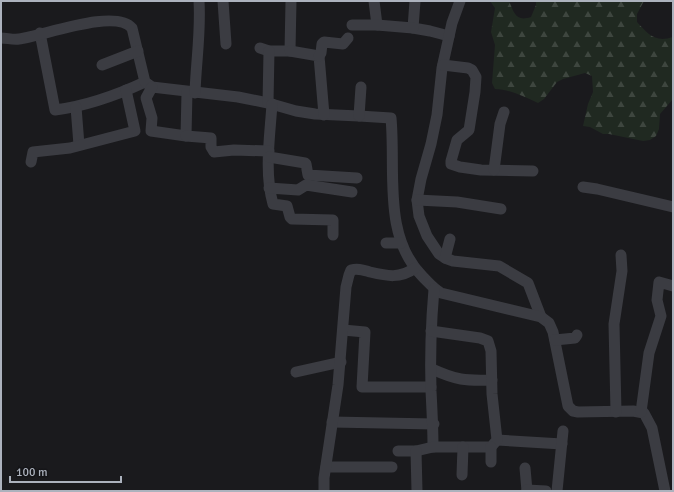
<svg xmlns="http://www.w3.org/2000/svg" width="674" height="492" viewBox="0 0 674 492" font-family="Signika,sans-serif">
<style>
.forest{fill:url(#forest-firs)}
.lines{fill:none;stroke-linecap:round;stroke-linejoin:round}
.minor{stroke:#3b3c42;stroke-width:11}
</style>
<defs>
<pattern id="forest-firs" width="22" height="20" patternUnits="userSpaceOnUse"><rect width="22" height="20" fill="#202921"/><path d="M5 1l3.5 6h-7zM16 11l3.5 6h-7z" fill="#3e463f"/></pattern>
</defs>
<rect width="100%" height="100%" fill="#1a1a1d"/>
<path class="forest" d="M490 1H509C514 13 516 22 531 17L536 5V1H644L637 14V22C648 34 655 43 673 37V99L660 114 659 129 656 136 650 140 643 141 609 134H603L590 127 583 126 588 104 593 92 592 76 585 73 563 79 557 82 544 99 538 103C524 97 510 89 495 89L492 83 495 45 491 32 495 8Z"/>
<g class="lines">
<g class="minor">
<polyline points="223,1 226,44"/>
<polyline points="374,1 377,25"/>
<polyline points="415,1 413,28 430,31 449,36"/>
<polyline points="460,1 452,23 442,68 437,115 431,144 421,179 417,200 419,216 427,236 439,254 445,258 453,261 499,266 528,283 541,317"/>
<polyline points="352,25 377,25 413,28"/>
<path d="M40 33 55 110C87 106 117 95 145 82"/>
<path d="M1 38C7 38 13 40 19 39 43 36 115 8 132 28L145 82 152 87 238 97 268 103 296 111 315 114 359 116 391 118C396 171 382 236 423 277 429 283 434 289 441 293L541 317 549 323 553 332 568 406 573 411 578 412 633 411 644 413 652 428 665 491"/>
<polyline points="260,48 269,51 290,51 291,1"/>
<polyline points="290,51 319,56 324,115"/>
<polyline points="319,56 321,53 322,44 324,42 343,44 348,38"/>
<polyline points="102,65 138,51"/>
<polyline points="443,65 468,68 472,70 476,77 475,92 469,130 457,140 451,161 451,164 460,167 481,170 533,171"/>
<polyline points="152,87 146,98 152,118 151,131 186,136 187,92"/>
<path d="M195 93C196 62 201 32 199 1"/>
<polyline points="268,103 269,51"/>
<path d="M272 104C270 136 264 172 273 204L287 206 290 217 292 219 333 220V235"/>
<polyline points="76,107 79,145"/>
<polyline points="359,116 361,87"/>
<polyline points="186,136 211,138 211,147 214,152 234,150 269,151"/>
<polyline points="269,157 305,163 306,164 308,175 357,178"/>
<polyline points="31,162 33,152 70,148 135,131 126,90"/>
<polyline points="494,170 500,124 504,112"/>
<polyline points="583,187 597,189 673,207"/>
<polyline points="269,188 298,190 306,185 352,192"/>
<polyline points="417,200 457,202 501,209"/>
<polyline points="386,243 401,243"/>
<polyline points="445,258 450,239"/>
<polyline points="343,330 365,332 362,387 431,387"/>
<polyline points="555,340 575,338 577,335"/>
<path d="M432 369C456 380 465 381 492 380"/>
<polyline points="296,372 341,362"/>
<polyline points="616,412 614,324 622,271 621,255"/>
<polyline points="641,412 649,353 661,316 657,300 659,282 673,286"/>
<polyline points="332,422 434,424"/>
<polyline points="497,440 562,444"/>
<path d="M433 447C433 428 432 410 431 391 430 357 431 323 434 289"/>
<polyline points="398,451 416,451 433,447 491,447 497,440 492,394 491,351 488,341 480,338 431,331"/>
<polyline points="416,451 417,491"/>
<polyline points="491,462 491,447"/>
<polyline points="326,467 392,467"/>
<polyline points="525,468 527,491"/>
<polyline points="462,475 463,447"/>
<polyline points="527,490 546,491"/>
<path d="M324 491V478L338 385 346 287 349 275 351 270C358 268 363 270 370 272 387 276 400 279 415 268"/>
<polyline points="557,491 563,431"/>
</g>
</g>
<rect width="674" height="492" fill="none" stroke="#acb2bd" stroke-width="4"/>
<path d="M10 476v6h111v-6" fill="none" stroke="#acb2bd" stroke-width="2"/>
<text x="16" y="476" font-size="12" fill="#acb2bd" stroke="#151518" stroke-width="3" paint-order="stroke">100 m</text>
</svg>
